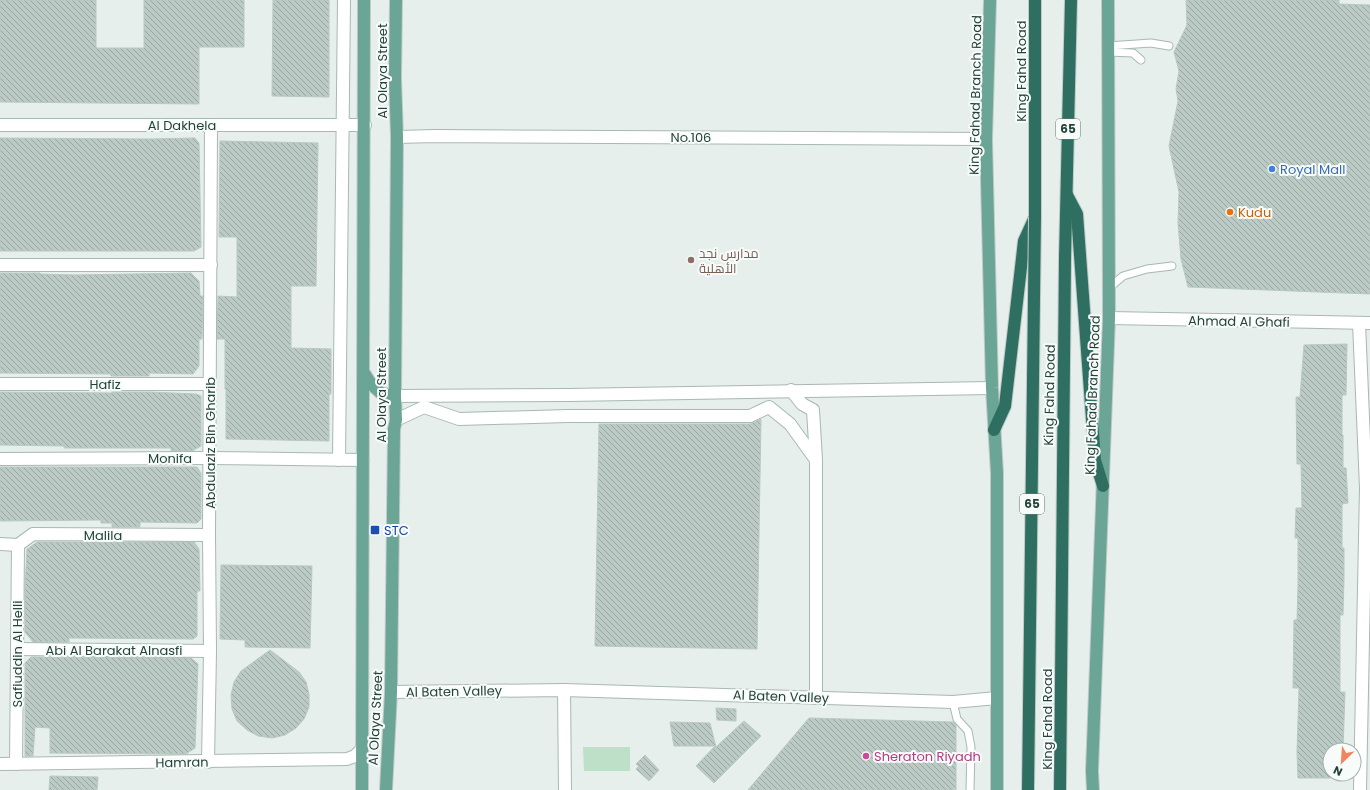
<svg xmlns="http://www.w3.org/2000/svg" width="1370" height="790" viewBox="0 0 1370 790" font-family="Poppins,Cairo,sans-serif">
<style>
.green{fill:#bfe0c8}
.building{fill:url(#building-back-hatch);stroke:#b8c9c2}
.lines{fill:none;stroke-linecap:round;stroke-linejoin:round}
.lane-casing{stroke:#a8b8b2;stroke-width:9}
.street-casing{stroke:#a8b8b2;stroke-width:14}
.primary-casing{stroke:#c2cac8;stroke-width:14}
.highway-casing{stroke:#c2cac8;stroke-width:14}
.lane{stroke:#fff;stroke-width:7}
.street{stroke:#fff;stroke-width:12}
.primary{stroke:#6aa596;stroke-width:12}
.highway{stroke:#2f6f62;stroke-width:12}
.highway-bridge-casing{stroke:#c2cac8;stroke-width:14;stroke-linecap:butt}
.highway-bridge{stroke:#2f6f62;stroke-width:12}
.shop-dot{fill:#3f7fe0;stroke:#f7fbf9;stroke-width:1.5}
.food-dot{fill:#e8710a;stroke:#f7fbf9;stroke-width:1.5}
.education-dot{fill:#8d6e63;stroke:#f7fbf9;stroke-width:1.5}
.transit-dot{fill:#1a4fb4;stroke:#f7fbf9;stroke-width:1.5}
.hotel-dot{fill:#d1479c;stroke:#f7fbf9;stroke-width:1.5}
.labels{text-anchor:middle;stroke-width:4;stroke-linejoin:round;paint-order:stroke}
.shield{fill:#f7fbf9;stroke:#637a73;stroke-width:1}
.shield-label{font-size:12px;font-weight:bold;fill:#24423a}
.street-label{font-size:13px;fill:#24423a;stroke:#f7fbf9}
.shop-label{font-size:13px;fill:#366cbe;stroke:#f7fbf9;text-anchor:start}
.food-label{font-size:13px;fill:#c56008;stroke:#f7fbf9;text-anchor:start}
.education-label{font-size:13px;fill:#785e54;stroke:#f7fbf9;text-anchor:start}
.transit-label{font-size:13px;fill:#164399;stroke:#f7fbf9;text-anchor:start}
.hotel-label{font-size:13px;fill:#b23c85;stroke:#f7fbf9;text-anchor:start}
</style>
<defs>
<pattern id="building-back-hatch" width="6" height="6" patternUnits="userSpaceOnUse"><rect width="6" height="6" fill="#bbcac4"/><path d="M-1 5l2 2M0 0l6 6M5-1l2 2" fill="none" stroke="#98a6a0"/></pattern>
</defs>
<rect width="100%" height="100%" fill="#e6efeb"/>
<polygon class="green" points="583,747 630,747 630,771 584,771"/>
<g class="building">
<polygon points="0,0 96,0 96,48 144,48 144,0 244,0 244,47 199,47 199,104 0,102"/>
<polygon points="273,0 329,0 329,97 272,96"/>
<polygon points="1186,0 1339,0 1339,4 1370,5 1370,294 1188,287 1181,259 1178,223 1179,192 1169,146 1178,101 1176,89 1179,71 1174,52 1187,25"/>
<polygon points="0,138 152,139 195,138 199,143 201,247 194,251 0,251"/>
<polygon points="220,141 318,143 316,286 291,286 291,348 331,349 331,394 329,394 329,441 226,439 226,389 225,389 225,339 217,339 218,296 237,297 237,237 219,237"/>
<polygon points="0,273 40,273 40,274 74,275 191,273 199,281 200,296 203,296 202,339 199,339 199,366 193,374 149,373 149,376 111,376 111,374 0,373"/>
<polygon points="1347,344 1346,395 1342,395 1342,435 1343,435 1343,468 1346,468 1348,503 1342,504 1342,548 1344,548 1344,578 1343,615 1340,615 1340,692 1345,692 1343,750 1330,750 1330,778 1298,778 1297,752 1299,688 1293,688 1294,620 1297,620 1298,585 1298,538 1295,538 1296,508 1302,508 1301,464 1297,464 1296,397 1300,397 1304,345"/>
<polygon points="0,392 112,393 112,392 149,392 196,394 201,396 201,446 192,451 171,451 171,448 64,448 64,446 0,445"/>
<polygon points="761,419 757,649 595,646 599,424 750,424"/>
<polygon points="0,467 197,467 201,473 201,519 197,523 140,522 140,527 112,527 112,523 101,523 101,520 0,521"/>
<polygon points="37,542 194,542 199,549 200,591 197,591 197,636 193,639 69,638 69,642 33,642 25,632 25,590 27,549"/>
<polygon points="221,565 312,566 310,648 245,647 245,640 220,639"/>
<polygon points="270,650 299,672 306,682 309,694 309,707 304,719 296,728 285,735 272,738 258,736 247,730 237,721 232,709 231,695 234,682 241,671"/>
<polygon points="31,657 191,658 198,664 195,748 186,754 50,753 50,728 35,727 33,756 25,756 25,663"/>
<polygon points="716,708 736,709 736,721 717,720"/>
<polygon points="809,718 953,722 956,725 956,790 748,790"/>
<polygon points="744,721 761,736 714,783 696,766 715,746 674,746 670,722 710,723 716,747"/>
<polygon points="645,755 659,770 649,781 636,769 639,766 636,764"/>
<polygon points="50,776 98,777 97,790 49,790"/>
</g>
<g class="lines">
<defs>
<g id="lane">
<polyline points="1108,46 1151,43 1169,46"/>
<polyline points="1108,52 1133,53 1141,60"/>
<polyline points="1109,288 1123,276 1147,269 1172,266"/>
<polyline points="953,702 957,719 968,731 971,747 970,790"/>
</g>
<g id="street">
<polyline points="0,125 365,125"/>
<polyline points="397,137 435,136 986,139"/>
<polyline points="0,265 211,265"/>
<polyline points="1109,318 1370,323"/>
<polyline points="1359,323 1366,488 1360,790"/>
<polyline points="0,384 210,384"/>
<polyline points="791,390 802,404 813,410 816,460"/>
<polyline points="395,396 569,395 992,388"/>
<polyline points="396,420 424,407 459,419 568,416 750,416 769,407 790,424 816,460 816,698"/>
<polyline points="0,459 210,458 363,460"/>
<polyline points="339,460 344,0"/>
<polyline points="0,544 18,545 33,534 209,535"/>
<polyline points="17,649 210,651"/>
<polyline points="564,690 565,790"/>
<polyline points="391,692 564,690 953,702 997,698"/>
<polyline points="208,762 210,651 209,535 211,125"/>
<polyline points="0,764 347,759 355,756 361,750"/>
<polyline points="16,764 18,545"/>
</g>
<g id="primary">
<polyline points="990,0 986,139 992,388 997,473 997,790"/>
<polyline points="364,373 371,384 381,393 395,396"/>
<polyline points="362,790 364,0"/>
<polyline points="386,790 391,692 394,429 396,420 395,396 397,137 395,78 396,0"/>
<polyline points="1093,790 1092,771 1109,318 1108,0"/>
</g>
<g id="highway">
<polyline points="1067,195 1077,214 1095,460 1103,486"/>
<polyline points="1065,258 1071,0"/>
<polyline points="994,430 1005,406 1024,241 1035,217 1035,0"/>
</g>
</defs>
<use href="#lane" class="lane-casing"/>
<use href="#street" class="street-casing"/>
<use href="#primary" class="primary-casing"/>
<use href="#highway" class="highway-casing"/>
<use href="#lane" class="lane"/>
<use href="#street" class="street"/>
<use href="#primary" class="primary"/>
<use href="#highway" class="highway"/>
<defs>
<g id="highway-bridge">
<polyline points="1028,790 1035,217"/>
<polyline points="1060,790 1065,258"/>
</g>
</defs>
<use href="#highway-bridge" class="highway-bridge-casing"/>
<use href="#highway-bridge" class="highway-bridge"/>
</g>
<circle class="shop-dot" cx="1272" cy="169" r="4"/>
<circle class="food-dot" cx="1230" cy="212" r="4"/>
<circle class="education-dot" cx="691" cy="260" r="4"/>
<rect class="transit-dot" x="370" y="525" width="10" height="10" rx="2"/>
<circle class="hotel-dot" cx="866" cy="756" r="4"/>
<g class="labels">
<g class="shield">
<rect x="1056" y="119" width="24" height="20" rx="3"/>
<rect x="1020" y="494" width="24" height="20" rx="3"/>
</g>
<g class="shield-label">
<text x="1068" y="133">65</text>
<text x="1032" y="508">65</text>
</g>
<g class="street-label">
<text transform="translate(382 71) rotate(-90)" y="5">Al Olaya Street</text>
<text transform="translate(1021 71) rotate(-90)" y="5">King Fahd Road</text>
<text transform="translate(975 95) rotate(-89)" y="5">King Fahad Branch Road</text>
<text x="182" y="130">Al Dakhela</text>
<text x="691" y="142">No.106</text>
<text transform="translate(1239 321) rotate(1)" y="5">Ahmad Al Ghafi</text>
<text x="105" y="389">Hafiz</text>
<text transform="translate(381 395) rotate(-90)" y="5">Al Olaya Street</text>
<text transform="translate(1049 395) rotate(-89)" y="5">King Fahd Road</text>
<text transform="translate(1092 395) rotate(-88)" y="5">King Fahad Branch Road</text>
<text transform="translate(210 443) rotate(-90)" y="5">Abdulaziz Bin Gharib</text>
<text x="170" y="463">Monifa</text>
<text x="103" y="540">Malila</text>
<text x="114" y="655">Abi Al Barakat Alnasfi</text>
<text transform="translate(17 654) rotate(-90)" y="5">Safiuddin Al Helli</text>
<text transform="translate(454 691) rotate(-1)" y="5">Al Baten Valley</text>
<text transform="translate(781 696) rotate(2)" y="5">Al Baten Valley</text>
<text transform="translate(375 718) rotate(-87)" y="5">Al Olaya Street</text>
<text transform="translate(1047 719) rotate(-90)" y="5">King Fahd Road</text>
<text transform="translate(182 762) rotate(-1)" y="5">Hamran</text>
</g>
<g class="shop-label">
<text x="1280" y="174">Royal Mall</text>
</g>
<g class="food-label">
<text x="1238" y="217">Kudu</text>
</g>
<g class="education-label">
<text x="699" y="258">مدارس نجد<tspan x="699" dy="15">الأهلية</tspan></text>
</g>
<g class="transit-label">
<text x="384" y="535">STC</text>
</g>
<g class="hotel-label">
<text x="874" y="761">Sheraton Riyadh</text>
</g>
</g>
<g transform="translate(1342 762) rotate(205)"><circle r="19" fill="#f7fbf9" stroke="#a3b1ad"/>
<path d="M0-3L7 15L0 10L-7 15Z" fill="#f4845f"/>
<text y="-6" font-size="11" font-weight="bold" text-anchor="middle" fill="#24423a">N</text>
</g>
</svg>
